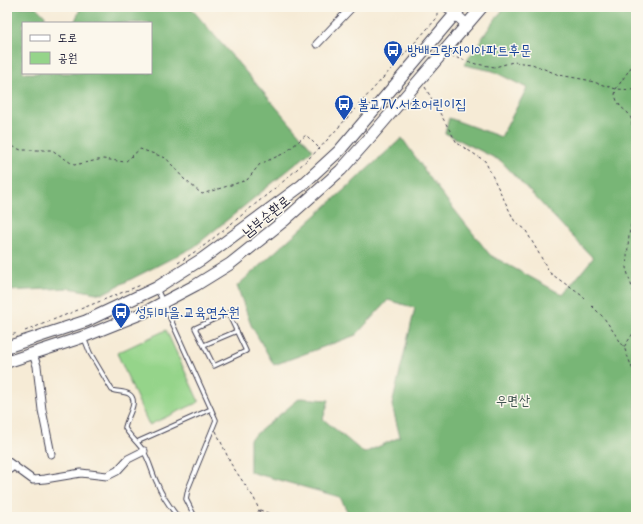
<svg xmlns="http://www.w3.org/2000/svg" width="643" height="524" viewBox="0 0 643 524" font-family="Kalam,'Poor Story',sans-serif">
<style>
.green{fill:#95d48a;stroke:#5c7b62}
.forest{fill:#78b676;stroke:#4d6c58}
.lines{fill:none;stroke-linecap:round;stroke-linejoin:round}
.lane-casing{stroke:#424052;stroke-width:5.5}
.street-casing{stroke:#424052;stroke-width:9}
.secondary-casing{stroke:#424052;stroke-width:12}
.primary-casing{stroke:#424052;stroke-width:13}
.path{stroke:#424052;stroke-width:1;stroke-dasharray:3 3;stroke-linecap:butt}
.lane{stroke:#fff;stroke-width:3.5}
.street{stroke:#fff;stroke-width:7}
.secondary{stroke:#fff;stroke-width:10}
.primary{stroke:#fff;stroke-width:11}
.labels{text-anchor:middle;stroke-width:3;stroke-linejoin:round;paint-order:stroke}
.transit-label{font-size:14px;fill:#164399;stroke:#fbf7ec;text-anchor:start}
.street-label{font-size:14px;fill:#22223b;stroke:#fbf7ec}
.park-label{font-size:14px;fill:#445753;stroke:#fbf7ec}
</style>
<rect width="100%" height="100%" fill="#fbf7ec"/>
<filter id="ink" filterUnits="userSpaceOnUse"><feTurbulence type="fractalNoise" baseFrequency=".025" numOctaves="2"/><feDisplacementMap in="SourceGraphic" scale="8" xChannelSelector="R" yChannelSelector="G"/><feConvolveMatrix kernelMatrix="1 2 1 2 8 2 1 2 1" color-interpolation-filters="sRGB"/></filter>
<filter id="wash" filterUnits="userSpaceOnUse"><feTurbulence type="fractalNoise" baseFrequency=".012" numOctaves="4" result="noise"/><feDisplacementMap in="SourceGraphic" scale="16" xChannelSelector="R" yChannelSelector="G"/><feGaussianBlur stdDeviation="0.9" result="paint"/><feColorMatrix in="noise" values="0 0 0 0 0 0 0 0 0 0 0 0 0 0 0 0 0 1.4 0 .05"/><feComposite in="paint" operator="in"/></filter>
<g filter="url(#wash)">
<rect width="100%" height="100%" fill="#f6ebd6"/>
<polygon class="green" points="166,330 199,402 149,425 117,353"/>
<g class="forest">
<polygon points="7,7 36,7 45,16 43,23 23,23 23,73 151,73 151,23 74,23 81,7 190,7 313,150 194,247 102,294 69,288 7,291"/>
<polygon points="505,7 636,7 636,517 350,517 340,497 250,472 250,439 300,398 329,400 323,419 364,453 400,437 392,405 415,308 388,300 356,335 274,365 251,325 237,286 402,138 435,185 490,255 563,295 593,258 501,161 445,133 449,118 501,137 527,88 493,71 464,65 493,22"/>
</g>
</g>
<g filter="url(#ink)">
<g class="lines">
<defs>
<g id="lane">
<polyline points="157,289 216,420 188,489 186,499 195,517"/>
<polygon points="228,313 246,351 214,366 195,328"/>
<path d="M84 338 90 353 112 390C117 392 124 391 129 394 140 401 126 418 125 428 130 437 139 443 144 452 150 462 152 473 157 483 162 496 170 507 178 517"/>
<polyline points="204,345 237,331"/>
<polyline points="139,441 211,409"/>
</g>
<g id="street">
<polyline points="317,44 352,7"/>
<polyline points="33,354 37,366 42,410 51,454"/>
<polyline points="7,461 33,480 45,479 81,473 107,476 117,471 128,459 144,451"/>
<polyline points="7,471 14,466"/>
</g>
<polyline id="secondary" points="448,7 467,25"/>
<g id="primary">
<polyline points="7,347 86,321 156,288 202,259 301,186 339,151 461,7"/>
<polyline points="7,362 83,337 143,313 196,285 230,264 285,220 341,170 373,134 482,7"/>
</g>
</defs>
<use href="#lane" class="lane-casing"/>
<use href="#street" class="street-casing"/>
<use href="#secondary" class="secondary-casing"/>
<use href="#primary" class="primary-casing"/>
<g class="path">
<polyline points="451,56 476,64 495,67 513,62 532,64 559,75 587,80 616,89 636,90"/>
<polyline points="636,56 634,63 616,89 615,95 617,101 621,107 628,113 631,118 632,125 636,130"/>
<polyline points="425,87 457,143 485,161 515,222 525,229 550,273 581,295 604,318 624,347"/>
<polyline points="7,144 21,150 52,150 74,165 103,159 125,162 140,149 166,158 184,179 202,194 247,180 260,164 285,153 306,135 319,148"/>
<polyline points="636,195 629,236 626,268 636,300"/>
<polyline points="178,263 205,245 285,180 319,149 437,18 437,13 440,10"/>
<polyline points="636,329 624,347 636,378"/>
<polyline points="25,331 141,285"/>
<polyline points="7,336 18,333"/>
<polyline points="216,431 231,464 254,498 262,517"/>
<polyline points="260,510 279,517"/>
<polyline points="255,517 259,510"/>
<polyline points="634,517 636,514"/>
</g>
<use href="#lane" class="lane"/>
<use href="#street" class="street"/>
<use href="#secondary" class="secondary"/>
<use href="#primary" class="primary"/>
</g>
</g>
<defs>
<symbol id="bus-pin" viewBox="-11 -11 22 30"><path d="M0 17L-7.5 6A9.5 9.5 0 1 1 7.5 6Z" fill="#1a4fb4" stroke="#fbf7ec"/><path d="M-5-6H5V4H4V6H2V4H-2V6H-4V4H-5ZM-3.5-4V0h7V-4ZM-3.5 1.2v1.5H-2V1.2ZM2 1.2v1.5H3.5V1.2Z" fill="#fff"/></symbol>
</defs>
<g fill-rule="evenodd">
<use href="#bus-pin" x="382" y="39" width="22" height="30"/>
<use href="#bus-pin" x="333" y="93" width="22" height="30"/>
<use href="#bus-pin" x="110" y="301" width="22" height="30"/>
</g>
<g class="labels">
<g class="transit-label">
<text x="407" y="55">방배그랑자이아파트후문</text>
<text x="358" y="109">불교TV.서초어린이집</text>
<text x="135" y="317">성뒤마을.교육연수원</text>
</g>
<g class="street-label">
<text transform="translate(266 216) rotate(-39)" y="5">남부순환로</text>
</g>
<g class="park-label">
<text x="513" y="405">우면산</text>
</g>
</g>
<rect width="643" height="524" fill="none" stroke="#fbf7ec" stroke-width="24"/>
<rect x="22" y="22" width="130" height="52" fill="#fbf7ec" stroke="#a4a2a5"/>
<rect x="30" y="35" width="20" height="6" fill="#ffffff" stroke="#a4a2a5"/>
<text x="58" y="42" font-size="12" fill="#22223b">도로</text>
<rect x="30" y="52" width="20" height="12" fill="#95d48a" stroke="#a4a2a5"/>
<text x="58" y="62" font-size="12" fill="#22223b">공원</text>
</svg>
